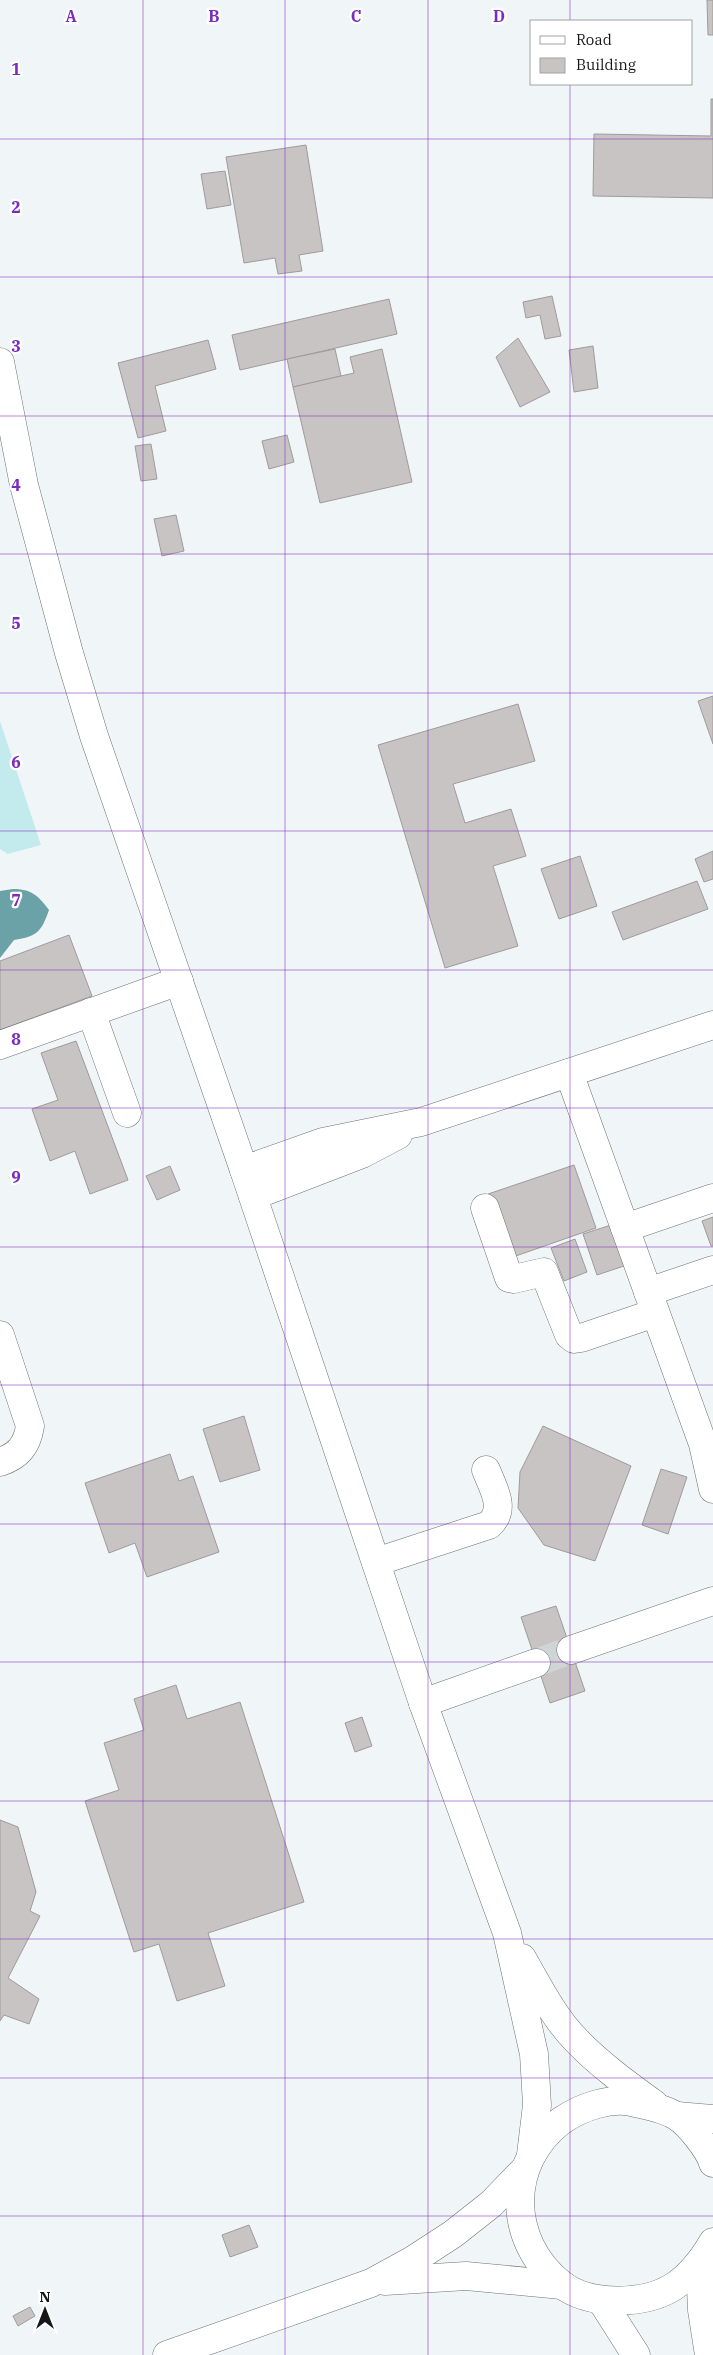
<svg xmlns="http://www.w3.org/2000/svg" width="713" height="2355" viewBox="0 0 713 2355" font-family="'IBM Plex Serif',serif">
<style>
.green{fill:#c3eaed}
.water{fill:#6aa2a7}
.building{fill:#c9c4c4;stroke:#9f9a9b}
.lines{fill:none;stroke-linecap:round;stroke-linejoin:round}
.street-tunnel{stroke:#cfd5d5;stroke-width:28;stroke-dasharray:28 14;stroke-linecap:butt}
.street-casing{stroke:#6d7272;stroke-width:29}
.secondary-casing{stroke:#6d7272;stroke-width:29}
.street{stroke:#fff;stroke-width:28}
.secondary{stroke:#fff;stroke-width:28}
.grid{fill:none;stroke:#7b2cbf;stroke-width:1;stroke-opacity:0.55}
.grid-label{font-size:16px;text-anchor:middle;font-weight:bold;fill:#7b2cbf;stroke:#fff;stroke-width:4.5;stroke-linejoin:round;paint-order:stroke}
</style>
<rect width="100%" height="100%" fill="#f0f6f7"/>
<polygon class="green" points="0,721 41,845 8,854 0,849"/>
<path class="water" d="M13 889C31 889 38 895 49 910 41 932 38 936 14 940L0 958V891Z"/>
<g class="building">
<polygon points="707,0 713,0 713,35 708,35"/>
<polygon points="711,99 713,99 713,198 593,196 594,134 711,136"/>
<polygon points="306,145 323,251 299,255 302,271 278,274 275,258 244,263 226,157"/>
<polygon points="225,171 231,205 207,209 201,174"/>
<polygon points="552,296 561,336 545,339 540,315 526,318 523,302"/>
<polygon points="389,299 397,334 240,370 232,335"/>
<polygon points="518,338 550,392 520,407 496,357"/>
<polygon points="208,340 216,369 155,386 166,431 138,438 118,363"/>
<polygon points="593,346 598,388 574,392 569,350"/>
<polygon points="335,349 341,376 293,387 287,359"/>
<polygon points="382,349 412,482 320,503 293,387 354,373 350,357"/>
<polygon points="287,435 294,462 269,469 262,441"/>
<polygon points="151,444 157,479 141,481 135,446"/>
<polygon points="176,515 184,551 162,556 154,519"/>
<polygon points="713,696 713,744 698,701"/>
<polygon points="518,704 535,761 453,784 465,823 511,809 526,856 493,866 518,946 445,968 378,745"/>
<polygon points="713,851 713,879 704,882 695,859"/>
<polygon points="580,856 597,906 559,919 541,869"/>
<polygon points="697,881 708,909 623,940 612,912"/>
<polygon points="69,935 92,996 0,1030 0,961"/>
<polygon points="76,1041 128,1180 90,1194 75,1151 50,1161 32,1109 58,1100 41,1053"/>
<polygon points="574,1165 596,1228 510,1258 488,1194"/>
<polygon points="170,1166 180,1190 157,1200 146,1176"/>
<polygon points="713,1217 713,1246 711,1246 702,1221"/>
<polygon points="611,1225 624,1266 597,1275 583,1234"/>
<polygon points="575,1239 587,1272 564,1281 551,1248"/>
<polygon points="244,1416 260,1470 220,1482 203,1429"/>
<polygon points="543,1426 631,1466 595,1561 544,1545 518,1508 520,1472"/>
<polygon points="170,1454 179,1481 193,1476 219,1552 147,1577 135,1543 109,1553 85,1483"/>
<polygon points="661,1469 687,1477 668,1534 642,1525"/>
<polygon points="556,1606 585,1691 550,1703 521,1617"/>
<polygon points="176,1685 187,1719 240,1702 304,1902 208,1933 225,1986 177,2001 159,1944 134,1952 85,1801 119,1790 104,1743 144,1730 134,1699"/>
<polygon points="362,1717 372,1746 355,1752 345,1723"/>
<polygon points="0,1820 18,1827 36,1892 30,1911 40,1916 8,1978 39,1999 29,2024 4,2015 0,2021"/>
<polygon points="249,2225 258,2247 230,2257 222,2235"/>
<polygon points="30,2307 35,2316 18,2326 13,2316"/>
</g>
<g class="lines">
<polyline class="street-tunnel" points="536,1663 571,1650"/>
<defs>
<g id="street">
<polyline points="0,362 24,485 69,653 94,736 244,1170"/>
<polyline points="91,1012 127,1113"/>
<polyline points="0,1045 179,981"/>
<polyline points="569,1073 703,1444 713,1489"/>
<polyline points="485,1208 509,1278 514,1279 544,1272 569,1335 574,1339 581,1338 655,1313"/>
<polyline points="625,1228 713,1198"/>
<polyline points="648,1292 713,1270"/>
<path d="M0 1335 30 1426C27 1446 18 1456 0 1462"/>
<path d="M376 1562 489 1525C507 1509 493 1488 486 1470"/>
<polyline points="571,1650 713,1601"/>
<polyline points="423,1703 536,1663"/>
<polyline points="677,2116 713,2119"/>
<polyline points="385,2281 466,2276 562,2285"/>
<polyline points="167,2355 371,2283 413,2260 453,2234 491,2204 524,2170"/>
</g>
<g id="secondary">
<polyline points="253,1196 362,1154 398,1135"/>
<path d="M522 1958C538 1986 554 2018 577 2041 600 2065 628 2085 654 2104"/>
<polyline points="531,2155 537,2105 534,2054 507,1933 423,1703 244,1170 323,1142 421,1122 713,1025"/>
<path d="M713 2163C709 2149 688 2123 676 2116 665 2109 649 2106 636 2103 612 2096 581 2107 561 2121 506 2163 507 2241 561 2284 589 2306 644 2305 673 2287 690 2276 703 2259 713 2242"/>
<polyline points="700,2263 702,2310 709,2355"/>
<polyline points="601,2300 636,2355"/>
</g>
</defs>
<use href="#street" class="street-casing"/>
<use href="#secondary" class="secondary-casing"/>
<use href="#street" class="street"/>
<use href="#secondary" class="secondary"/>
</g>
<path class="grid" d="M143 0V2355M285 0V2355M428 0V2355M570 0V21M570 84V2355M0 139H713M0 277H713M0 416H713M0 554H713M0 693H713M0 831H713M0 970H713M0 1108H713M0 1247H713M0 1385H713M0 1524H713M0 1662H713M0 1801H713M0 1939H713M0 2078H713M0 2216H713"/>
<g class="grid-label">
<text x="71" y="22">A</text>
<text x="214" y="22">B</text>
<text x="356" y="22">C</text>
<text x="499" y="22">D</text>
<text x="16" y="75">1</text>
<text x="16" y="213">2</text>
<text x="16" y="352">3</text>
<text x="16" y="491">4</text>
<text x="16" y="629">5</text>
<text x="16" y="768">6</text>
<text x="16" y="906">7</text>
<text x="16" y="1045">8</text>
<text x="16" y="1183">9</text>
</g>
<rect x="530" y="20" width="162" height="65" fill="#ffffff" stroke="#a1a2a2"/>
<rect x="540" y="36" width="25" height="8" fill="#ffffff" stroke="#a1a2a2"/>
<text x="576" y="45" font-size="15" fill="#151717">Road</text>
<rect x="540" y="58" width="25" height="15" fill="#c9c4c4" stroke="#a1a2a2"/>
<text x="576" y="70" font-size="15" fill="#151717">Building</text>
<g transform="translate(45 2310)" stroke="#ffffff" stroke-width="4" paint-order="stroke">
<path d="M0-4L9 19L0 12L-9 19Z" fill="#151717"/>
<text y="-8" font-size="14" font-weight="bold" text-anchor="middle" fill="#151717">N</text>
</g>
</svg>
